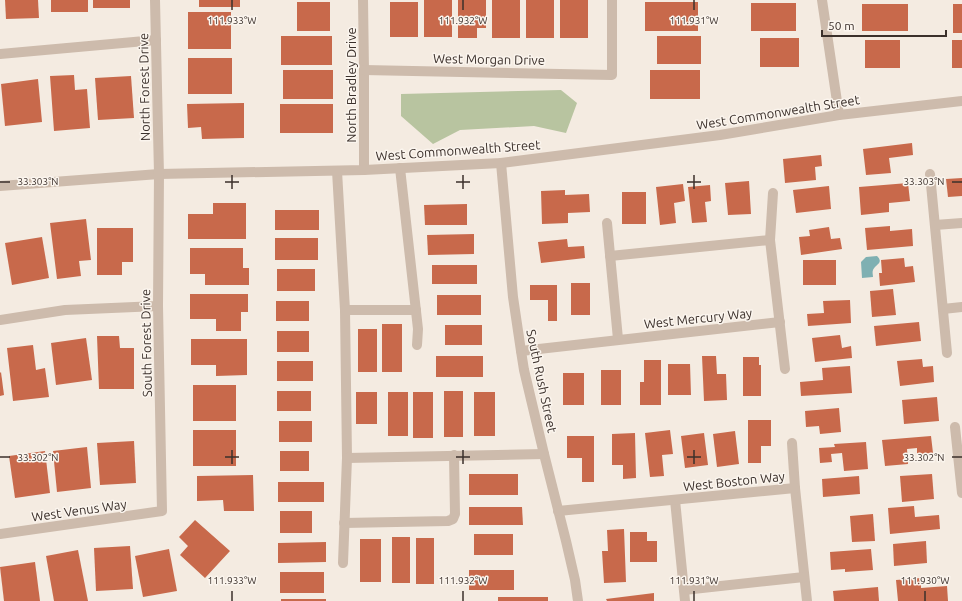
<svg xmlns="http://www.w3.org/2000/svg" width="962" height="601" viewBox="0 0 962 601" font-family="Ubuntu,sans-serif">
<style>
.green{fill:#b8c4a0}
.water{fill:#7fb0b2}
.building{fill:#c8694b}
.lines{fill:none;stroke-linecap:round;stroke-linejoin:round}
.minor{stroke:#cdbbac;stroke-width:10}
.ticks{fill:none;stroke:#3b302b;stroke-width:1.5}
.labels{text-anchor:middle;stroke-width:3;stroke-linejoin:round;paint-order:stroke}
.street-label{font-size:13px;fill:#3b302b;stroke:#fbf5ee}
.ticks-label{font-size:10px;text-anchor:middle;fill:#3b302b;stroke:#fbf5ee;stroke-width:3;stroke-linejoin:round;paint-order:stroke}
</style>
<rect width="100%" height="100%" fill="#f4ebe1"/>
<polygon class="green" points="561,90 577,103 566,133 534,126 460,130 433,144 401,116 401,94"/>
<path class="water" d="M877 256C884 263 876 264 873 270 872 272 873 275 873 277L862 278 861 262 866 257Z"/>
<g class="building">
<polygon points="5,0 38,0 39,18 6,19"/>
<rect x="51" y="0" width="37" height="12"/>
<rect x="93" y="0" width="37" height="8"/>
<rect x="199" y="0" width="41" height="7"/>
<rect x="424" y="0" width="28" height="37"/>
<polygon points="458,0 486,0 486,28 477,28 477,38 458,38"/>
<rect x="492" y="0" width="28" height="38"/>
<rect x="526" y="0" width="28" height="38"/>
<rect x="560" y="0" width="28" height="38"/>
<rect x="297" y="2" width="33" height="29"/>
<rect x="390" y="2" width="28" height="35"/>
<rect x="645" y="2" width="53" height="29"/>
<rect x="751" y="3" width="45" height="28"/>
<rect x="862" y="4" width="46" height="27"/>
<rect x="953" y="4" width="9" height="29"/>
<rect x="188" y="12" width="43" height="37"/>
<rect x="281" y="36" width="51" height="29"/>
<rect x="657" y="36" width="44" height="28"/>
<rect x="760" y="38" width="39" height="29"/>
<rect x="865" y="40" width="35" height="28"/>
<rect x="952" y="40" width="10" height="28"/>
<rect x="188" y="58" width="44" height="36"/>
<rect x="283" y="70" width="50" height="29"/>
<rect x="650" y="70" width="50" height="29"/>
<polygon points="74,75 75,90 87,89 90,128 54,131 50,76"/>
<polygon points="131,76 134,118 98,120 95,78"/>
<polygon points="38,79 42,122 5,126 1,84"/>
<polygon points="244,103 244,138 202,139 201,127 188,128 187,104"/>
<rect x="280" y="104" width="53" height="29"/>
<polygon points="912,143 913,155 889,158 891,173 866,175 863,149"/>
<polygon points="821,155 822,166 815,167 816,180 785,183 783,159"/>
<polygon points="962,178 962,196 948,197 946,179"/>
<polygon points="749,181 751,214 728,215 725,183"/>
<polygon points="908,183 910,201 889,203 889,212 861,215 859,187"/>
<polygon points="683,184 685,201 674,203 676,223 660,225 656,187"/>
<polygon points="710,185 711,201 705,202 707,222 692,223 688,187"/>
<polygon points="829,186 831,209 796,213 793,190"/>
<polygon points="565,190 565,195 589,194 590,212 568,213 568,223 542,224 541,191"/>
<rect x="622" y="192" width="24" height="32"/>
<polygon points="213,203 246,203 246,239 188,239 188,214 213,214"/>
<polygon points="467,204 467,225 425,225 424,205"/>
<rect x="275" y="210" width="44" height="20"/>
<polygon points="86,219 91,260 79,261 81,276 57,279 50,223"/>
<polygon points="890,226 890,231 912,229 913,246 867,250 865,228"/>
<polygon points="829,227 831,239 840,238 842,249 801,255 799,237 810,236 809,230"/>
<polygon points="97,228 133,228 133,262 122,262 122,275 97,275"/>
<polygon points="474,234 474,254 428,255 427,235"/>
<polygon points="42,237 49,278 12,285 5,243"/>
<rect x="275" y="238" width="43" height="22"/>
<polygon points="567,239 568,247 584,246 585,258 541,263 538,242"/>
<polygon points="190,248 243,248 243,268 249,268 249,285 205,285 205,274 190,274"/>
<polygon points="904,258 905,267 913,266 915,282 880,286 879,273 882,273 881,260"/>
<rect x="803" y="260" width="33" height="25"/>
<rect x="432" y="265" width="45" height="19"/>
<rect x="277" y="269" width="38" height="22"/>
<rect x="571" y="283" width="19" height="32"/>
<polygon points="530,285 557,285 557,321 548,321 548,300 530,300"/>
<polygon points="893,289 896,315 872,317 870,291"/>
<polygon points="190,294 248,294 248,312 241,312 241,331 216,331 216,319 190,319"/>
<rect x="437" y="295" width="44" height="20"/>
<polygon points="850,300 851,323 808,326 807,314 824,313 823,301"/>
<rect x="276" y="301" width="33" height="20"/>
<polygon points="919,322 921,341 876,346 874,326"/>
<rect x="382" y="324" width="20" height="48"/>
<rect x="445" y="325" width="37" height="20"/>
<rect x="358" y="329" width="19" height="43"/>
<rect x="277" y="331" width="32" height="21"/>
<polygon points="840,335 842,348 851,346 852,358 815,362 812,338"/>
<polygon points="97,336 119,336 120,348 134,348 134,389 99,389"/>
<polygon points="86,338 92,380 56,385 51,343"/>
<polygon points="191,339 247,339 247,375 216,376 216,365 191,365"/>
<polygon points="33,345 36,370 45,368 49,397 13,401 7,348"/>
<rect x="436" y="356" width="47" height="21"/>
<polygon points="702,356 716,356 717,374 726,374 727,400 704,401"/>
<polygon points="743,357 759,357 759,365 761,365 761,396 743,396"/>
<polygon points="922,359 923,367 933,366 934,382 900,386 897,361"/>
<polygon points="644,360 661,360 661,405 640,405 640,382 644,382"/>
<rect x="277" y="361" width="36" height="20"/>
<polygon points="668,364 690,364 691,395 668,395"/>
<polygon points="850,366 852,393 801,396 800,382 823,380 822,368"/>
<rect x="601" y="370" width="20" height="35"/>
<polygon points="1,372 4,395 0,396 0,373"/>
<rect x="563" y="373" width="21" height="32"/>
<rect x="193" y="385" width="43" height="36"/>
<rect x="277" y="391" width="34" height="20"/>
<rect x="444" y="391" width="19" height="46"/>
<rect x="356" y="392" width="21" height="32"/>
<rect x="388" y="392" width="20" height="44"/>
<rect x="413" y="392" width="20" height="46"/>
<rect x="474" y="392" width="21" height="44"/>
<polygon points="937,397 939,421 904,424 902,400"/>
<polygon points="839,408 841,432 820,434 819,426 806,427 805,411"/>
<polygon points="748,420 771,420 771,446 761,446 761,463 748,463"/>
<rect x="279" y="421" width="33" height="21"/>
<rect x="193" y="430" width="43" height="36"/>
<polygon points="670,430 673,454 662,455 664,476 650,477 645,433"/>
<polygon points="735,431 739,464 717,467 713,434"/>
<polygon points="635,433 636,478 623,479 623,465 612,465 612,434"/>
<polygon points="704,433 708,465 685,468 681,436"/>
<polygon points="567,436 594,436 594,482 582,482 582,458 567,458"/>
<polygon points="931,436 933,453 917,455 917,448 907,449 908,464 885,466 882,440"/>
<polygon points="134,441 136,483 100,485 97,443"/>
<polygon points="866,442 868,469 844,471 842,453 831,454 832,462 820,463 819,448 835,447 834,444"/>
<polygon points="87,447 91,488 57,492 53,451"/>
<polygon points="45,451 50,493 15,498 9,456"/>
<rect x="280" y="451" width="29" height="20"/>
<rect x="469" y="474" width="49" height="21"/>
<polygon points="932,474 934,499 902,502 900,476"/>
<polygon points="253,475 254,511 224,511 223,500 197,501 197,476"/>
<polygon points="859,476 860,494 823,497 822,479"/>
<rect x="278" y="482" width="46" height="20"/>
<polygon points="914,506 915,517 939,515 940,529 890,534 888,508"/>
<polygon points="469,507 522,507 523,525 469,525"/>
<rect x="280" y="511" width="32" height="22"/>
<polygon points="873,514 875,541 852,542 850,516"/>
<polygon points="195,520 230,551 205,578 180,555 188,546 179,537"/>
<polygon points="624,529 626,582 604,583 602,551 608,551 607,530"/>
<polygon points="630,532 647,532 647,541 657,541 657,562 630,562"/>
<rect x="474" y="534" width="39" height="21"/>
<rect x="392" y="537" width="18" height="46"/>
<rect x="416" y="538" width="18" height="46"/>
<rect x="360" y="539" width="21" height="43"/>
<polygon points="926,541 927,563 894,566 893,544"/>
<polygon points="326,542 326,562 278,563 278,543"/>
<polygon points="130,546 133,589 96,591 94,548"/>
<polygon points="169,549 177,591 143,597 135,556"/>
<polygon points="871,549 873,570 845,572 845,569 831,570 830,552"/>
<polygon points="78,550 88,601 54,601 46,556"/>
<polygon points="35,562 40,601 4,601 0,567"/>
<rect x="469" y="570" width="45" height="20"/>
<rect x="280" y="572" width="44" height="21"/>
<polygon points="921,578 921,588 947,586 948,601 898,601 896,580"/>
<polygon points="878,587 879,601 834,601 833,591"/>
<polygon points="654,593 654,601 607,601 606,599"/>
<rect x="498" y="597" width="50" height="4"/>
<rect x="281" y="599" width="45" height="2"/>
</g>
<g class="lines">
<g class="minor">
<polyline points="363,0 364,70 364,170"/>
<polyline points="822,0 839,115"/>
<polyline points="0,54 156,40"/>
<polyline points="364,70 612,75 612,0"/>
<polyline points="501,163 513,297 521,351 524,370 544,454 566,541 575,580 578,601"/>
<polyline points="400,168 418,329 417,345"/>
<polyline points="337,171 345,310 347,458 343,563"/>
<polyline points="930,174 947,353"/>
<polyline points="0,186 159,174 364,170 501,163 720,135 839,115 962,101"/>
<polyline points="773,193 770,240 785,369"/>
<polyline points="607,223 618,339"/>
<polyline points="935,225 962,223"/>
<polyline points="610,256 770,240"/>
<polyline points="943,309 962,307"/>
<polyline points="345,310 416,310"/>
<polyline points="0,320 65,310 158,306"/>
<polyline points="521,351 780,322"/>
<polyline points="955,427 962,493"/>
<polyline points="792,443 795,488 807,601"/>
<polyline points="347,458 544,454"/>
<polyline points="675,500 685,601"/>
<polyline points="558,511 795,488"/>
<polyline points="344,523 448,521 453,519 455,514 454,455"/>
<polyline points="0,534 162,511 158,306 159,174 155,0"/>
<polyline points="684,590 804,577"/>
</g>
</g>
<path class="ticks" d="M232 0V10M463 0V10M694 0V10M232 175V189M463 175V189M694 175V189M0 182H10M225 182H239M456 182H470M687 182H701M952 182H962M232 450V464M463 450V464M694 450V464M0 457H10M225 457H239M456 457H470M687 457H701M952 457H962M232 591V601M463 591V601M694 591V601M925 591V601"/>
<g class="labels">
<g class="street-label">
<text transform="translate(489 59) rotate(1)" y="5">West Morgan Drive</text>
<text transform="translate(351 85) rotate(-90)" y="5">North Bradley Drive</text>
<text transform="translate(144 87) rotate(-91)" y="5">North Forest Drive</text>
<text transform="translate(778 112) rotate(-9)" y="5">West Commonwealth Street</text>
<text transform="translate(458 150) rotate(-4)" y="5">West Commonwealth Street</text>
<text transform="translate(698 318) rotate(-6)" y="5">West Mercury Way</text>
<text transform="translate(146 343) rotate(-91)" y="5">South Forest Drive</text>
<text transform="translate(542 381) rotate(78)" y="5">South Rush Street</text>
<text transform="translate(734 481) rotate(-6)" y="5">West Boston Way</text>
<text transform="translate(79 510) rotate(-8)" y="5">West Venus Way</text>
</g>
</g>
<g class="ticks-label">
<text x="232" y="24">111.933°W</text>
<text x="463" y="24">111.932°W</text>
<text x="694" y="24">111.931°W</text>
<text x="38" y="185">33.303°N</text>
<text x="924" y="185">33.303°N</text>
<text x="38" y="461">33.302°N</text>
<text x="924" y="461">33.302°N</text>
<text x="232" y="584">111.933°W</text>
<text x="463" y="584">111.932°W</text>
<text x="694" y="584">111.931°W</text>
<text x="925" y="584">111.930°W</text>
</g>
<path d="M822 30v6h124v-6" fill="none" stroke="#3b302b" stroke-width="2"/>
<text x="828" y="30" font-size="12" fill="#3b302b" stroke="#fbf5ee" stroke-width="3" paint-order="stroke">50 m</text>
</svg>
